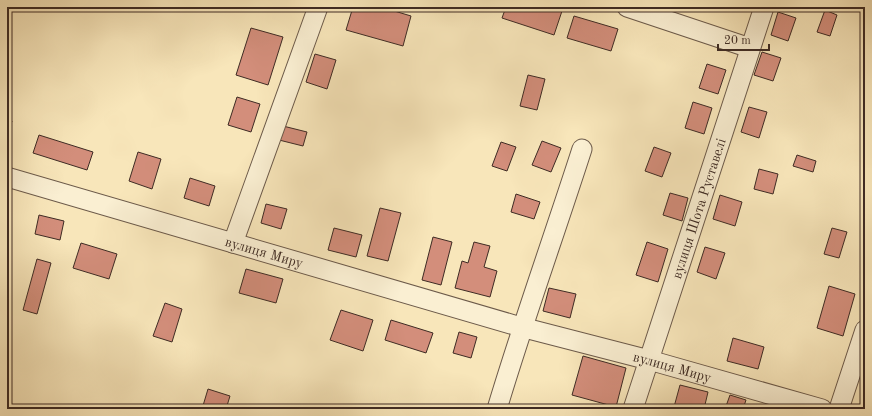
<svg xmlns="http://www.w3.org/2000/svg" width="872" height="416" viewBox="0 0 872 416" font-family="'Old Standard TT',serif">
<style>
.building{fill:#d38e7b;stroke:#3e2b24}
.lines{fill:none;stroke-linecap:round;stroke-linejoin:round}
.minor-casing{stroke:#6c5a4a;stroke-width:21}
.minor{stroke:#faefd2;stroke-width:19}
.labels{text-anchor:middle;stroke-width:3;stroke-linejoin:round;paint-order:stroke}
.street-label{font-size:14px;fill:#3e2b24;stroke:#faefd2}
</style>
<rect width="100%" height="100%" fill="#f8e6ba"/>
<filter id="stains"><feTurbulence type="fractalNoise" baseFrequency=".005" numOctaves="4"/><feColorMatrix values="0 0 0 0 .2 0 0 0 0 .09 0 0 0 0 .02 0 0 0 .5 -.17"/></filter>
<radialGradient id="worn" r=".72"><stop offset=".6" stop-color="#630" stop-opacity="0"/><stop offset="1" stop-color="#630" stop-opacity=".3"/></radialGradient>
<g class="building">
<polygon points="353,7 381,7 411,16 403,46 346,30"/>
<polygon points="506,7 551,7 562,11 554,35 502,18"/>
<polygon points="825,10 837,15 830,36 817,32"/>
<polygon points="778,12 796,18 788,41 771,35"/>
<polygon points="574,16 618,29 611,51 567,38"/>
<polygon points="251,28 283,37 268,85 236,75"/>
<polygon points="762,52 781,58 773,81 754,75"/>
<polygon points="315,54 336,60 327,89 306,82"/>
<polygon points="707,64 726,70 718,94 699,88"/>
<polygon points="528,75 545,79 537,110 520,106"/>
<polygon points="237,97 260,104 251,132 228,125"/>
<polygon points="693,102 712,108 704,134 685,128"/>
<polygon points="749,107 767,112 759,138 741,132"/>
<polygon points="7,119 12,121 7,137"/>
<polygon points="283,126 307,132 303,146 279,140"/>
<polygon points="39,135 93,152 87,170 33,153"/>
<polygon points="542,141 561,148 551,172 532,165"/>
<polygon points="501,142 516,147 507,171 492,166"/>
<polygon points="654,147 671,153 662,177 645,171"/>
<polygon points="138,152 161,159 152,189 129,181"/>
<polygon points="797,155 816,161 813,172 793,166"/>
<polygon points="759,169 778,174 773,194 754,189"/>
<polygon points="190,178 215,186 209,206 184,198"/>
<polygon points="670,193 688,198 682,221 663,215"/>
<polygon points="516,194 540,202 534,219 511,212"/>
<polygon points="720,195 742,202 735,226 713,219"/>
<polygon points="266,204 287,209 281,229 261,223"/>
<polygon points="380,208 401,213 388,261 367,256"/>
<polygon points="39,215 64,221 60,240 35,234"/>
<polygon points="334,228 362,235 356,257 328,250"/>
<polygon points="832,228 847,232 839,258 824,254"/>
<polygon points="433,237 452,242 441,285 422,280"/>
<polygon points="474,242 490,246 484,267 497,271 490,297 455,288 462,261 468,263"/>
<polygon points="647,242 668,249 658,282 636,275"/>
<polygon points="81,243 117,254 109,279 73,268"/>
<polygon points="705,247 725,253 716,279 697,272"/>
<polygon points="37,259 51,263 37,314 23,310"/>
<polygon points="246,269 283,279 276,303 239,293"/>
<polygon points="829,286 855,294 843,336 817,328"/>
<polygon points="549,288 576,294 570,318 543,311"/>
<polygon points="165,303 182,309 172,342 153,336"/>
<polygon points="341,310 373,320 363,351 330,340"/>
<polygon points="391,320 433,333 426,353 385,340"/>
<polygon points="459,332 477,337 471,358 453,353"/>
<polygon points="733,338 764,347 758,369 727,361"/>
<polygon points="583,356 626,368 616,407 572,395"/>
<polygon points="680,385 708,392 704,409 682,409 674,407"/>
<polygon points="208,389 230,396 226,409 202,409"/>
<polygon points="730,395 746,400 743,409 725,409"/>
</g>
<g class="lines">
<defs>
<g id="minor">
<polyline points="627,7 750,48"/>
<path id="s1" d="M7 177 521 327 649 360 822 409"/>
<polyline points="233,243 318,7"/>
<path d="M497 409C523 322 554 236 582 149"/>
<path id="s2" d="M633 409 764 7"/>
<polyline points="839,409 865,330"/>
</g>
</defs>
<use href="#minor" class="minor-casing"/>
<use href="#minor" class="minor"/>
</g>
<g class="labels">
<g class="street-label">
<text dy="5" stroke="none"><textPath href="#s2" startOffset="211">вулиця Шота Руставелі</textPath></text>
<text dy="5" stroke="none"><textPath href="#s1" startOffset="268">вулиця Миру</textPath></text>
<text dy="5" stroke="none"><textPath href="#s1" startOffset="692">вулиця Миру</textPath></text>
</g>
</g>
<rect width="872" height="416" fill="none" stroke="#f8e6ba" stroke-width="24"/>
<rect x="8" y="8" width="856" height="400" fill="none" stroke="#3e2b24" stroke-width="2"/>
<rect x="12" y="12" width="848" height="392" fill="none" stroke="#3e2b24"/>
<path d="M718 44v6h51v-6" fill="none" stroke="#3e2b24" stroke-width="2"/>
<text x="724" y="44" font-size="12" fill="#3e2b24" stroke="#faefd2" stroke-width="3" paint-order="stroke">20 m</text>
<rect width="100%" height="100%" filter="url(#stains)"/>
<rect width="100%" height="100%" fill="url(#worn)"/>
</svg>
